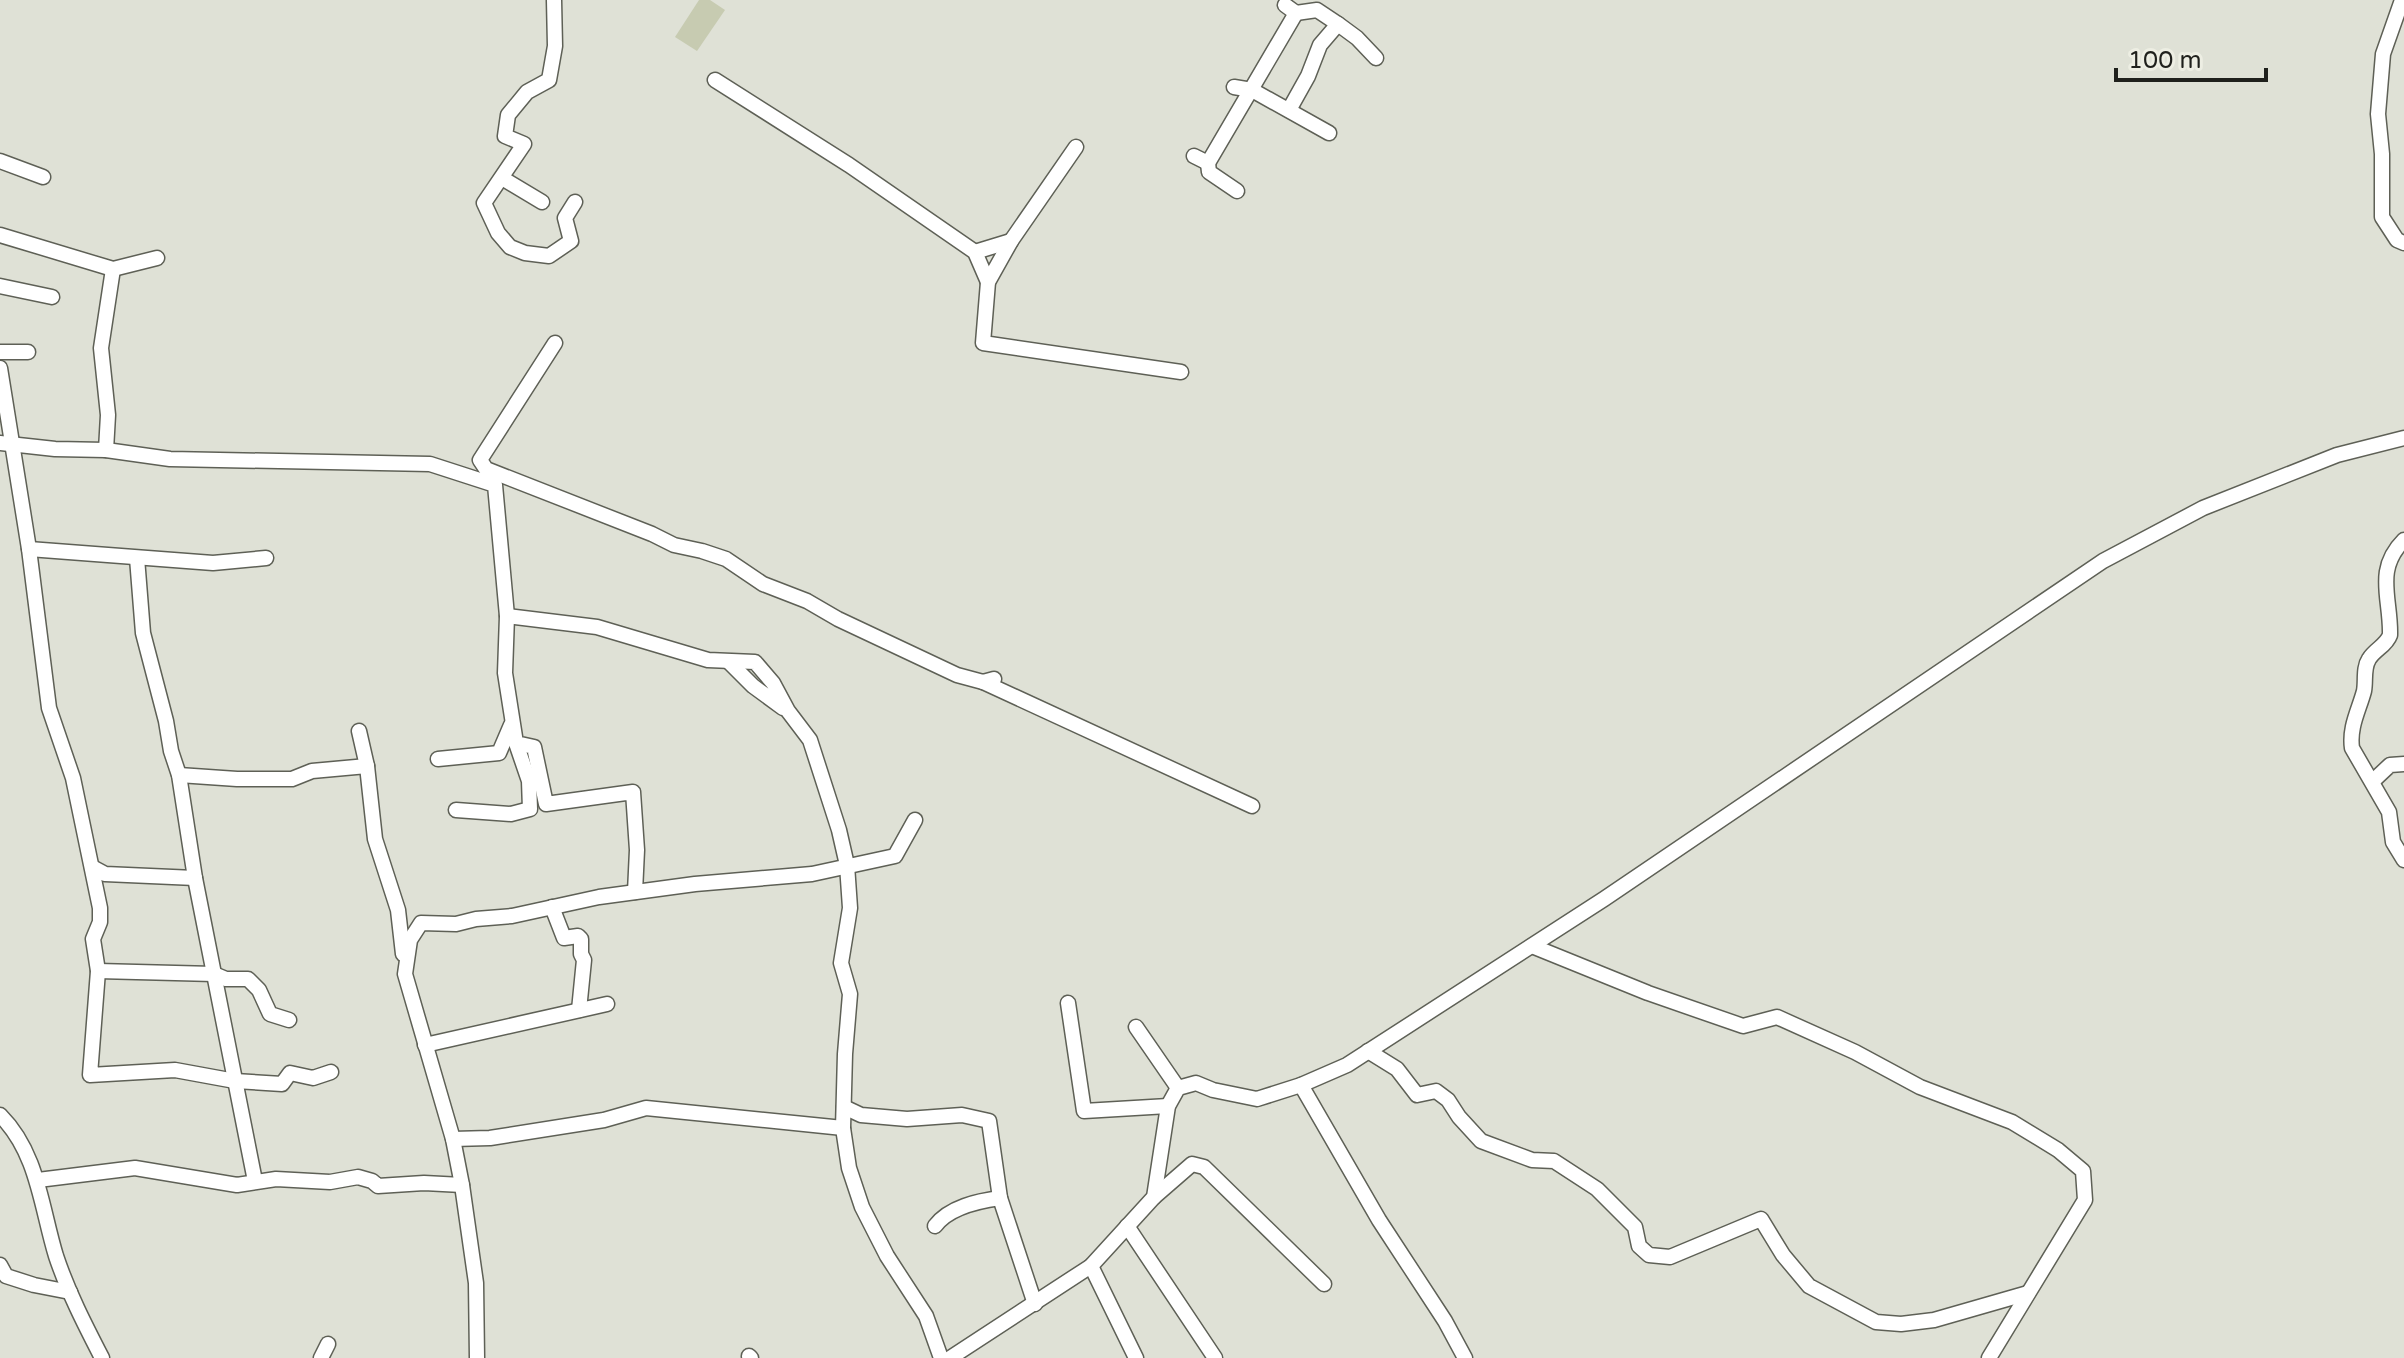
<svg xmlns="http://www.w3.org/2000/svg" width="2404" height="1358" viewBox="0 0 2404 1358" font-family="'Varela Round',sans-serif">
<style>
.pitch{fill:#c7cbb1}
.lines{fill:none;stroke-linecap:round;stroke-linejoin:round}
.minor-casing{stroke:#5e6056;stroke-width:17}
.minor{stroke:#fff;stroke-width:14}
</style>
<rect width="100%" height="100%" fill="#dfe1d6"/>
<polygon class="pitch" points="699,0 710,0 725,10 697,51 675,37"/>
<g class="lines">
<defs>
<g id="minor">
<polyline points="554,0 555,46 549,80 527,92 508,115 505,136 524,144 484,203 498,233 510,247 525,253 549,256 571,241 565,218 575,202"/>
<polyline points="2402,0 2383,54 2378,114 2382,154 2382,217 2397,240 2404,243"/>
<polyline points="1285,5 1296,13 1317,10 1338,24"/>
<polyline points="715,80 849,165 975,252 988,282"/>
<polyline points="1234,87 1252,90 1329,133"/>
<polyline points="1289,110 1308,76 1320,45 1338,24 1357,38 1376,58"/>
<polyline points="1076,147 1011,241 988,282 983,343 1181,372"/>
<polyline points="1194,156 1208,163 1296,13"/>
<polyline points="0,161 43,177"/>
<polyline points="1208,163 1209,172 1237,191"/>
<polyline points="502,178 542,202"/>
<polyline points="0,235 113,269 157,258"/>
<polyline points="975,252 1011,241"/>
<polyline points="0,286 52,297"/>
<polyline points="555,343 480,460 486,469 652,534 674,545 702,551 726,559 763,584 807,601 838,619 957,675 983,682 994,679"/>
<polyline points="0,352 28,352"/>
<polyline points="0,368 29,549 49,708 73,778 100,908 100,922 93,939 98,971 90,1075 175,1070 235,1081 282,1084 290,1073 313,1078 331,1072"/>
<polyline points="0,443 55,449 106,450 170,459 430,464 495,485 507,616 505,673 516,743 534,747 546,804 633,792 637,850 635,892"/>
<polyline points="106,450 108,415 101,348 113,269"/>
<path d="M2404 540C2374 570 2391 598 2390 635 2386 646 2375 649 2369 659 2363 668 2366 681 2364 691 2359 710 2349 727 2352 748L2389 812 2393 842 2404 860"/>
<polyline points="29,549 213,563 266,558"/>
<polyline points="137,558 143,633 166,721 171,751 179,775 195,878 255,1181"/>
<polyline points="507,616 597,627 708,660 755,662 773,683 788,711 810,740 839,830 847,865 850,908 841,963 850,994 845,1054 843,1128 849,1168 862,1207 887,1256 926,1316 941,1358"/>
<polyline points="729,662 753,686 783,708"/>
<polyline points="983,682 1252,806"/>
<polyline points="359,731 367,766 375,839 398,910 403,954"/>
<polyline points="438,759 499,753 511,725"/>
<polyline points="179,775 237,779 292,779 312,771 367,766"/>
<polyline points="2373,781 2390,765 2404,764"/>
<polyline points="456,810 511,814 530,809 529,781 516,743"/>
<polyline points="92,867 105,874 195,878"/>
<polyline points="552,907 564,938 578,936 581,939 581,954 584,960 579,1010"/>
<polyline points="1532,946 1648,993 1743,1026 1777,1017 1855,1052 1920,1087 2012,1122 2058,1150 2083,1171 2085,1200 1989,1358"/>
<polyline points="98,971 214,974 226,979 248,979 259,990 270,1014 289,1020"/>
<polyline points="1068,1003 1084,1111 1168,1106"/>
<polyline points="1136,1027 1178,1088"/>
<polyline points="425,1045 607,1004"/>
<polyline points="1368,1051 1397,1069 1417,1095 1436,1091 1448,1100 1459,1117 1481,1141 1532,1160 1554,1161 1597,1189 1635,1227 1639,1246 1649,1255 1670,1257 1761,1219 1783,1255 1809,1286 1876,1322 1901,1324 1934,1320 2028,1293"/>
<polyline points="1301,1085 1379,1220 1445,1321 1465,1358"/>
<polyline points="844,1107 861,1115 907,1119 962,1115 989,1121 1000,1198 1035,1304"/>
<path d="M0 1115C38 1153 41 1207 56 1256 68 1292 85 1325 102 1358"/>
<polyline points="453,1139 490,1138 604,1120 646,1108 843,1128"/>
<polyline points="38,1180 135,1168 237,1185 276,1179 330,1182 358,1177 372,1181 378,1186 424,1183 462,1185"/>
<polyline points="1154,1197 1192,1164 1204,1167 1324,1284"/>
<path d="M935 1226C949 1207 978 1201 1000 1198"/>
<polyline points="1127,1226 1215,1358"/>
<polyline points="0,1265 6,1276 34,1285 70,1292"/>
<polyline points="1091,1266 1136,1358"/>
<polyline points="749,1356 751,1358"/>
<polyline points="321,1358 328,1344"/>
<polyline points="477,1358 476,1283 462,1185 453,1139 405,974 410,940 421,923 456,924 476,919 512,916 599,897 695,884 812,874 895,856 915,820"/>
<polyline points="950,1358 1091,1266 1154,1197 1168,1106 1178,1088 1196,1083 1213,1090 1257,1099 1301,1085 1347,1065 1604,899 2103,561 2203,508 2337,455 2404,438"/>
</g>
</defs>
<use href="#minor" class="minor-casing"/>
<use href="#minor" class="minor"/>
</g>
<path d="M2116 68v12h150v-12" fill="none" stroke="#1f201c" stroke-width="4"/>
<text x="2128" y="68" font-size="24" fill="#1f201c" stroke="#edeee3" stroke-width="6" paint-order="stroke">100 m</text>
</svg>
